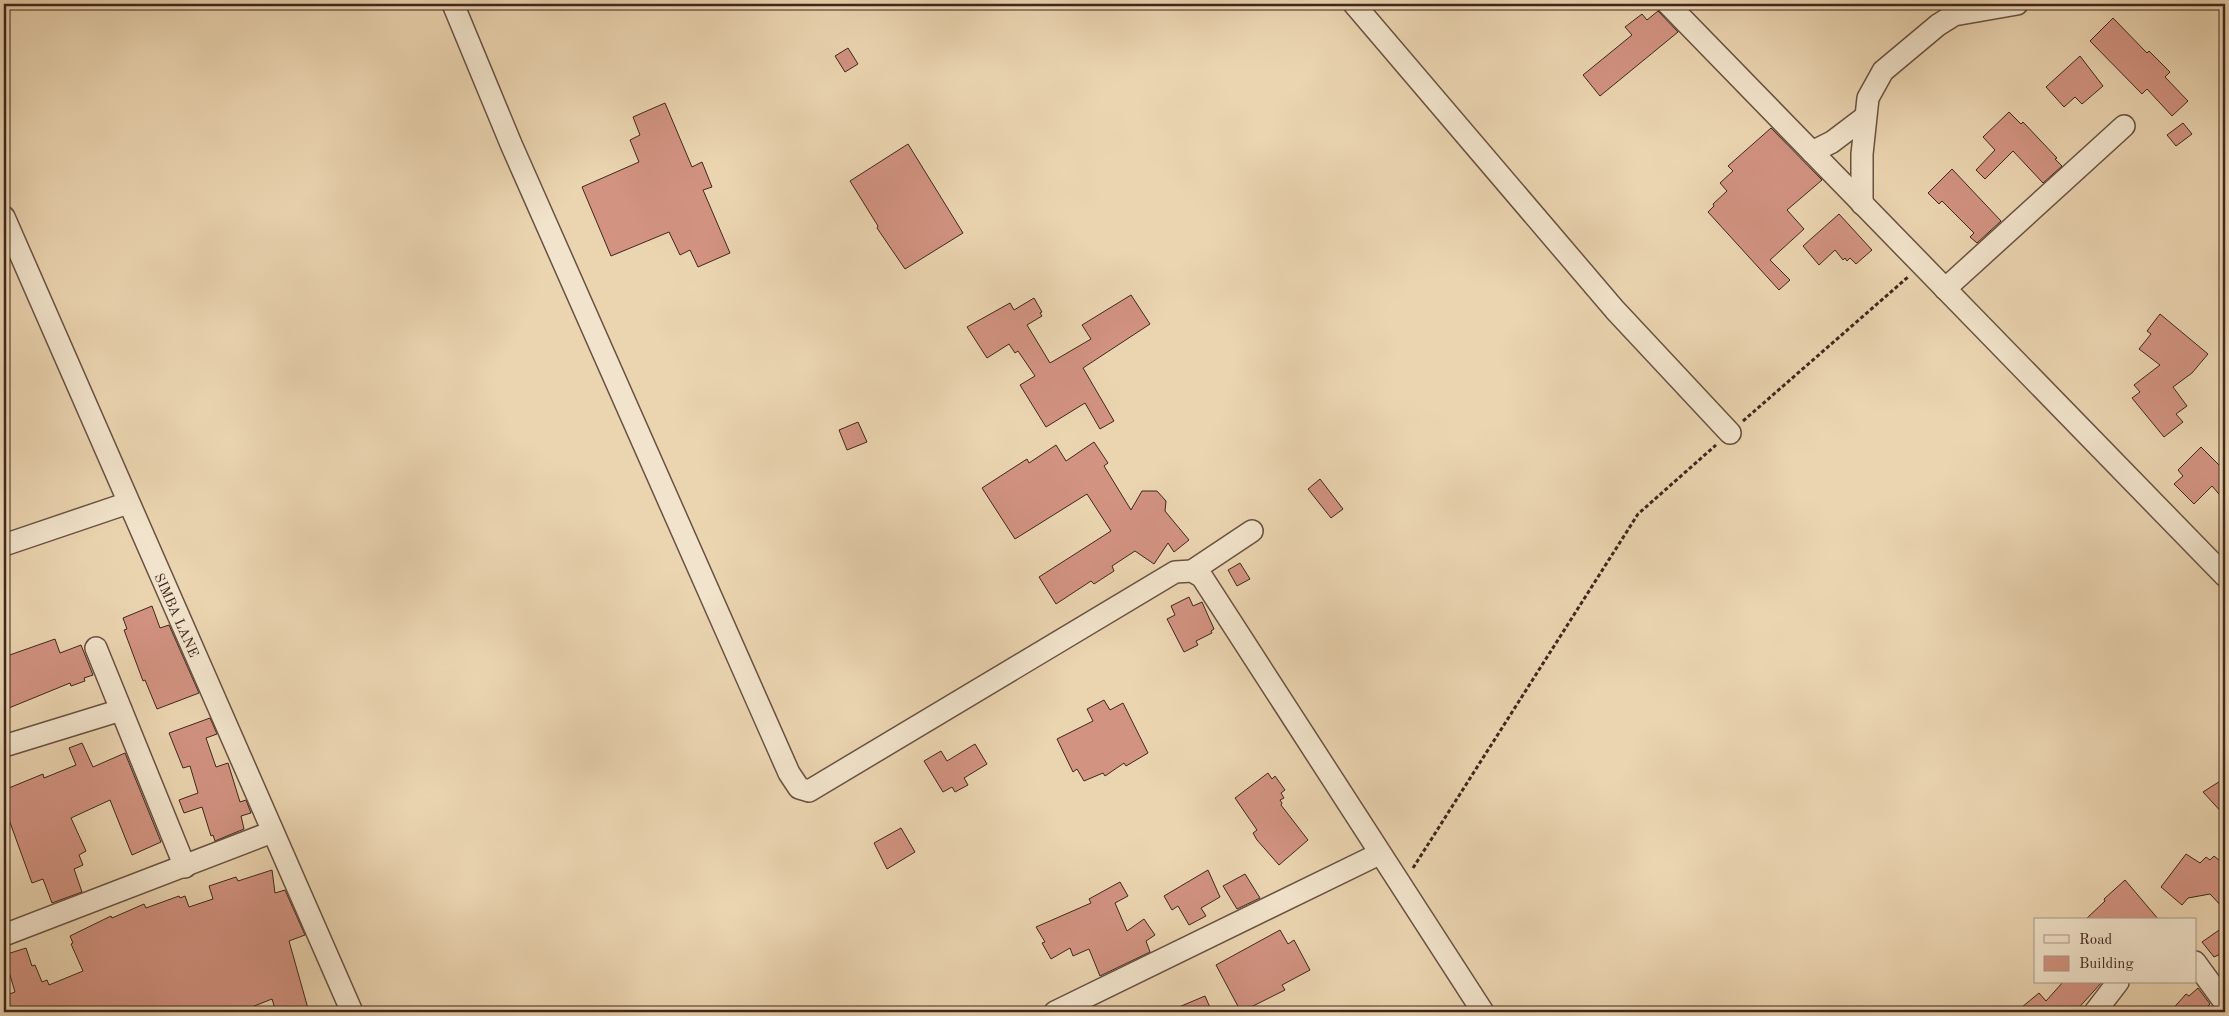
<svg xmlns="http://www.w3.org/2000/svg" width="2229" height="1016" viewBox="0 0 2229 1016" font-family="'Old Standard TT',serif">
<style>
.building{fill:#d29381;stroke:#3e271d}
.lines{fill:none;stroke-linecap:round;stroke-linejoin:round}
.minor-casing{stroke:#695242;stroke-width:24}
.path{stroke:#3e271d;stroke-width:3;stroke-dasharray:4 2.5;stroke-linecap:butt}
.minor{stroke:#f2e4cc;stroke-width:21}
.labels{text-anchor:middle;stroke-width:5;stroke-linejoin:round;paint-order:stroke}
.street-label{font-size:14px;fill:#3e271d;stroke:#f2e4cc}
</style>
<rect width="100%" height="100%" fill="#ebd5b1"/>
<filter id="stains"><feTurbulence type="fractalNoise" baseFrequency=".004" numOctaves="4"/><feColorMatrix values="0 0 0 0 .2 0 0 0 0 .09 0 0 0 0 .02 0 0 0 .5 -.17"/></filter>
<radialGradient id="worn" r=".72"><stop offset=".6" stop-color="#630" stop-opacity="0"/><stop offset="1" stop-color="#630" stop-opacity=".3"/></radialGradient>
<g class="building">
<polygon points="1658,11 1678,32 1600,96 1583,75 1632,35 1625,27 1642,14 1647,20"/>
<polygon points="2113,18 2147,53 2149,51 2170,72 2165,77 2188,101 2172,116 2147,89 2142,94 2090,41"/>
<polygon points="848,48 858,64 845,72 835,56"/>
<polygon points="2080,56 2103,86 2082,104 2075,97 2064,107 2046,87"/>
<polygon points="665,103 692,167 702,162 712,187 703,190 730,253 698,267 690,250 680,255 669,232 611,256 582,187 639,162 630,140 640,135 633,117"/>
<polygon points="2009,112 2021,124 2023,122 2057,158 2055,159 2062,166 2043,183 2013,151 1985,179 1976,170 1995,150 1983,137"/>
<polygon points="2183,123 2192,134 2176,146 2167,135"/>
<polygon points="1771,128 1822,180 1787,210 1804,229 1770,260 1790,280 1779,290 1708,212 1714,206 1713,204 1727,191 1720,183 1733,171 1728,166"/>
<polygon points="908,144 963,233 905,269 877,228 878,226 850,181"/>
<polygon points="1952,169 2001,221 1977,243 1970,237 1974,233 1942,201 1939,204 1928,193"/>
<polygon points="1839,214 1872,250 1856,264 1850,258 1847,261 1845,258 1843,260 1835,250 1819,265 1803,246"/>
<polygon points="1131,295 1150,324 1083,368 1114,421 1100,429 1085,403 1046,427 1020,385 1035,376 1018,351 1015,353 1009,344 987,358 967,327 1010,303 1014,310 1034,298 1042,312 1040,313 1042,316 1027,325 1050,363 1091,339 1082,325"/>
<polygon points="2160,314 2208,354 2192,373 2173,387 2187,406 2176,414 2183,422 2164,437 2132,398 2140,392 2134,385 2160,365 2139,349 2151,334 2147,331"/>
<polygon points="858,422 867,442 847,450 839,430"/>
<polygon points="1094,442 1108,463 1104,466 1131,510 1142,491 1157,491 1166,501 1165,511 1189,540 1174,552 1168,543 1154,564 1135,551 1112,566 1114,571 1094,584 1091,581 1056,604 1039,577 1111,531 1087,494 1015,539 982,488 1027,459 1029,463 1056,445 1066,461"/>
<polygon points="2201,447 2225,471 2225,501 2212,486 2194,504 2174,484 2183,476 2178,470"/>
<polygon points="1320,479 1343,509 1331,518 1308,489"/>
<polygon points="1240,563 1250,579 1237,586 1228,570"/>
<polygon points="1189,597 1193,606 1202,602 1214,629 1211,631 1212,633 1196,641 1198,645 1184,652 1167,619 1175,615 1171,606"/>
<polygon points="152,606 160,628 169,625 199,693 157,709 145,680 143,681 124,630 127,629 123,618"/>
<polygon points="55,639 60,653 81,645 93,675 84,678 85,681 71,686 70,683 4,710 4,657"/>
<polygon points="1104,700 1110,710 1123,703 1148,753 1126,766 1124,763 1105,776 1103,773 1084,781 1077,769 1073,772 1057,739 1093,721 1087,709"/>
<polygon points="210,718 217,734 206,738 216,767 228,763 240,802 246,800 251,813 241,816 244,829 215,841 213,835 211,836 202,807 184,813 179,800 198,793 190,766 183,768 169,733"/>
<polygon points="82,743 93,767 125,753 161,842 132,855 110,800 71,818 86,851 79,855 83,865 74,869 82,892 52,903 43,879 32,883 4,806 4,790 43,774 44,778 76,765 69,748"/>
<polygon points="975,744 987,764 964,778 968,785 955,792 952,787 943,792 924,761 941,751 947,761"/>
<polygon points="1268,773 1272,779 1275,776 1285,790 1281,793 1284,798 1280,800 1282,803 1281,805 1308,840 1279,865 1257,840 1253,833 1257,830 1235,798"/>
<polygon points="2225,778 2225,816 2203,792"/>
<polygon points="901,828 915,852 887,869 874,843"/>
<polygon points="2186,854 2200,863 2206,857 2210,860 2214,856 2225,865 2225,910 2210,894 2188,898 2182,905 2161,887"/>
<polygon points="272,870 275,893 285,890 305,935 289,941 309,1012 276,1012 272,999 239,1012 4,1012 4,996 15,992 4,955 26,948 32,966 35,965 42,982 47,980 49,985 83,971 71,944 73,943 70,936 111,916 112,918 144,904 146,908 179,896 180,898 185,896 189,907 213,899 209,886 236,877 238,881"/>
<polygon points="1208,870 1220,897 1201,908 1206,916 1189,925 1178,906 1172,910 1164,896"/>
<polygon points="1245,874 1260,898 1237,909 1223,886"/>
<polygon points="2125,880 2159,920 2085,920 2105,901 2104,899"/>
<polygon points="1120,882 1128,896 1115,903 1127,931 1144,919 1155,935 1146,941 1150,952 1100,976 1089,949 1073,956 1070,948 1051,959 1042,943 1045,942 1036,927 1091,903 1089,899"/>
<polygon points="2225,926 2225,952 2214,957 2202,942"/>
<polygon points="1280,930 1288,944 1294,940 1310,970 1282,985 1285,990 1241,1012 1216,965"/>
<polygon points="2063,982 2102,982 2075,1012 2016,1012 2039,993 2046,1001"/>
<polygon points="2198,988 2210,1004 2202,1012 2170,1012 2186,994 2189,996"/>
<polygon points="1205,996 1212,1012 1167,1012"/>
</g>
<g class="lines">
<defs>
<g id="minor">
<polyline points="453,4 511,144 789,773 799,788 809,791 1175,572 1192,571 1202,577 1483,1012"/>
<polyline points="1354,4 1615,310 1730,433"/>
<polyline points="1668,4 2225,576"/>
<polyline points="1812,152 1832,142 1865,117"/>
<polyline points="1862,204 1862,154 1868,98 1883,71 1938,25 1954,15 2017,4"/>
<polyline points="4,217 352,1012"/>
<polyline points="1945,289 2124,126"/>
<polyline points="4,545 128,503"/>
<polyline points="1192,571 1252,531"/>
<polyline points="96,648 185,867"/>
<polyline points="4,746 121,710"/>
<polyline points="4,935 272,832"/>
<polyline points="2195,962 2225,1003"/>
<polyline points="1055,1012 1379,854"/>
<polyline points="2095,1012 2118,982"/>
</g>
</defs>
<use href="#minor" class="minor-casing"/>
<g class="path">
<polyline points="1743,421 1908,277"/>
<polyline points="1413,868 1638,514 1716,445"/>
</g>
<use href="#minor" class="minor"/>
</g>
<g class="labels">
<g class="street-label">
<text transform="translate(177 615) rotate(66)" y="5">SIMBA LANE</text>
</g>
</g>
<rect width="2229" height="1016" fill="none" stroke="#ebd5b1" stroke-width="20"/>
<rect x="5" y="5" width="2219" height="1006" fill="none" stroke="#3e271d" stroke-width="2.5"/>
<rect x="10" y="10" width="2209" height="996" fill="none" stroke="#3e271d"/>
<rect x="2034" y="918" width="162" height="65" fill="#f2e4cc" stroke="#aa9886"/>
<rect x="2044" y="935" width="25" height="8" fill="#f2e4cc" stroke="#aa9886"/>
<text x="2079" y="944" font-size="15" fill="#3e271d">Road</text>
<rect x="2044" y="956" width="25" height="15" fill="#d29381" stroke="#aa9886"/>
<text x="2079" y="968" font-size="15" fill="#3e271d">Building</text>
<rect width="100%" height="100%" filter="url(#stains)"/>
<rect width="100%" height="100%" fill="url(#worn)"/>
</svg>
